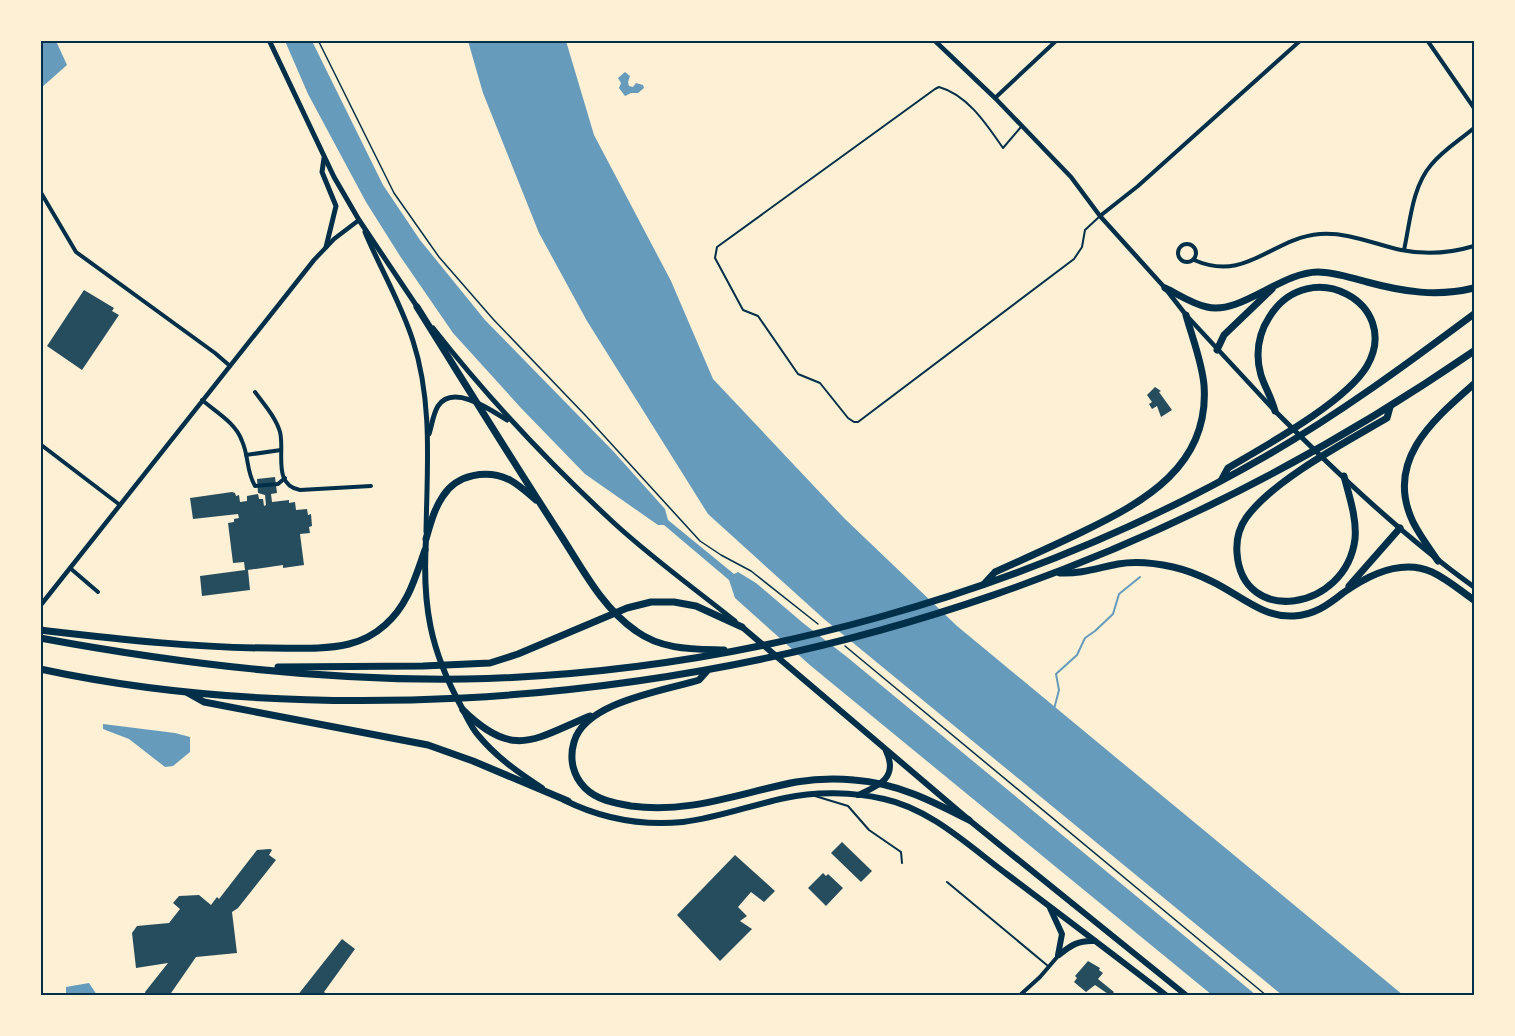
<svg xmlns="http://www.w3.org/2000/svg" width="1515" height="1036" viewBox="0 0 1515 1036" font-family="Signika,sans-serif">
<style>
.water{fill:#669bbc}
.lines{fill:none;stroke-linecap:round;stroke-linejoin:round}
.stream{stroke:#669bbc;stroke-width:2}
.building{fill:#264d5e}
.path{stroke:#003049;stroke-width:1.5}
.service{stroke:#003049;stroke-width:2}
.minor{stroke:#003049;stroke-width:4}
.tertiary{stroke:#003049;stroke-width:4.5}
.secondary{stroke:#003049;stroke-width:5}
.primary{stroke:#003049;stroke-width:6}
.motorway{stroke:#003049;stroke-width:7}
.neatline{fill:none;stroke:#003049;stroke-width:2}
</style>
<rect width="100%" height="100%" fill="#fdf0d5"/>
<g class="water">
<polygon points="41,40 56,41 67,65 41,88"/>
<polygon points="285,41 312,41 383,185 420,240 485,320 613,451 665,509 668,520 734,574 738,572 756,583 803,623 847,657 1256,995 1212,995 811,666 735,598 729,580 664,525 658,525 585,474 521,408 453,333 400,256 366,202 308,94"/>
<polygon points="468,41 566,41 594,135 671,281 713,379 844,518 957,626 1403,995 1282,995 824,619 708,514 587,321 539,233 483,93"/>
<polygon points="625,72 630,76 628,82 629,86 633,87 636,83 643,85 644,88 638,93 631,93 625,96 619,88 621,83 618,78"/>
<polygon points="103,724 175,733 190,737 190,752 173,766 165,767 129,739 103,729"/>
<polygon points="89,983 97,995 66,995 66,987"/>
</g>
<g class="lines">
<polyline class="stream" points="1054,709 1059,690 1056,674 1077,655 1085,638 1095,631 1113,614 1119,594 1140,577"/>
</g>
<g class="building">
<polygon points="84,290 114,308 112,311 119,315 82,370 47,346"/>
<polygon points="1155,387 1161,391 1159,392 1172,410 1161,417 1157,406 1152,409 1149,404 1152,402 1147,395"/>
<polygon points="275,477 277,493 271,494 272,502 289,500 289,503 295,502 296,510 307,509 308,515 311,514 312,526 309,527 310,533 300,534 304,565 283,568 283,565 248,570 250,590 202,596 200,576 245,570 244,562 233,563 228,523 234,522 234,519 239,518 238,514 193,519 190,498 232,492 235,493 236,496 239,495 240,502 247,501 247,496 258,494 259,499 263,499 264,506 266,505 265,495 258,493 257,479"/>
<polygon points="842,842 872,871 861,882 831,853"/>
<polygon points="270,849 272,850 269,855 276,860 238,908 232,912 237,953 196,957 169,996 146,996 145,992 168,963 136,968 132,933 137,926 169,923 180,909 173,903 179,896 199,895 211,905 217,897 219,899 257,850"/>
<polygon points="735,855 775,891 764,902 751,892 738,907 747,916 740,921 752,929 720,961 677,915"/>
<polygon points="823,873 826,876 828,874 843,888 826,906 808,888"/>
<polygon points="342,939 355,949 324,992 329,996 297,996"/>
<polygon points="1088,961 1100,968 1099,970 1103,973 1098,979 1114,992 1111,996 1095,985 1086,992 1074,982 1077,978 1075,976"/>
</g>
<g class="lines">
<g class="path">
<polyline points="318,40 394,193 439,257 493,319 585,415 700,541 721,555 751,571 818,624"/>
<polyline points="845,646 1267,996"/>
</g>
<g class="service">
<path d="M1021 127 1003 148C987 125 968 95 939 87L935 89 717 247 715 258 743 310 758 316 798 374 820 383 848 418 854 422H858L1074 259 1082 247 1085 230 1100 216"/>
<polyline points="815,796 848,806 869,830 901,852 902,863"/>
<polyline points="947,882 1048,966"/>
</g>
<g class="minor">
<polyline points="1427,40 1474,108"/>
<polyline points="995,98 1057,40"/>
<polyline points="40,191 76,252 215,353 230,366"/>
<polyline points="1100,216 1138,186 1301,40"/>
<circle cx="1187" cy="253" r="9"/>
<path d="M1404 250C1410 223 1412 187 1431 165 1443 150 1460 140 1474 128"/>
<path d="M1194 260C1247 283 1271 238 1320 234 1348 232 1374 244 1401 250 1426 255 1451 253 1474 246"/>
<path d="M255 392C264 404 276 418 280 432 285 451 272 485 300 490L371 486"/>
<path d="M202 400C216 412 236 423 242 441 249 456 246 471 255 486L278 484 285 478"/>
<polyline points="40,444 120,505"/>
<polyline points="246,455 281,450"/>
<polyline points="70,568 98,592"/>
<polyline points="1019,996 1040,977 1058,956"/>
</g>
<g class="tertiary">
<polyline points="934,40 995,98 1071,177 1100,216 1165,288 1186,315 1273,409"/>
<polyline points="40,606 314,260 334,239 359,220"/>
</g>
<g class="secondary">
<polyline points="269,40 334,177 359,220 418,308"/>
<polyline points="324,158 322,172 336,206 326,247"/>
<path d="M365 232C380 268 401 303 413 341 433 402 427 469 426 532"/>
<path d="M433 328C488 398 548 462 614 523 652 558 695 589 735 621"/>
<path d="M1275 411C1337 473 1403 536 1474 587"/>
<path d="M429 434C432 425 433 414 438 406 453 383 491 410 507 420"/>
</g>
<g class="primary">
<path d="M426 539C422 605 430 650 462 708 467 717 471 727 478 735 496 757 519 773 542 788"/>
<polyline points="742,627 969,820 1187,996"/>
<path d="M858 795C878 786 899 778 886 751"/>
<path d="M564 800C602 819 641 826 683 822 718 818 751 805 785 798 816 791 854 792 884 799 931 809 970 847 1008 875 1061 915 1114 955 1167 996"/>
<polyline points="1050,908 1062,934 1058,955"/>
<path d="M1059 955C1071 945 1079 940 1095 941"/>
</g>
<g class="motorway">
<path d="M1165 288C1178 294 1192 304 1207 307 1241 315 1281 272 1318 272 1334 272 1351 278 1367 282 1404 292 1437 297 1474 288"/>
<path d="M417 307C464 382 510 457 558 531 581 566 601 607 636 631 662 650 693 649 724 650"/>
<polyline points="1217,350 1224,335 1272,289"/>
<path d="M1344 476C1349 496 1357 518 1355 539 1346 611 1242 627 1237 553 1236 540 1239 528 1246 518 1273 480 1346 442 1387 418L1390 407"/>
<path d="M1222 479 1228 468C1265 446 1346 402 1367 366 1403 303 1309 254 1270 316 1262 328 1258 340 1258 355 1258 379 1269 389 1275 411"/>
<path d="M426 539C430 525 434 509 443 496 457 474 487 469 510 480 519 485 528 493 536 500"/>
<path d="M1438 561C1430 549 1420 536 1413 522 1384 461 1433 420 1474 384"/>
<path d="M1060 573C1082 574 1097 568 1118 564 1135 561 1155 563 1173 567 1186 570 1199 575 1211 581 1239 594 1262 618 1294 616 1314 615 1328 605 1343 593 1368 575 1401 558 1432 572 1447 579 1461 591 1474 600"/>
<path d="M984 584 995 572C1024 559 1053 546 1082 532 1144 502 1210 466 1204 385 1202 362 1192 337 1186 315"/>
<polyline points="1349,586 1400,528"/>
<path d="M40 630C118 639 194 648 271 648 297 648 324 650 349 644 361 641 375 634 385 625 408 605 415 578 425 550"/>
<path d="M40 638C180 664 323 681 465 679 741 674 1028 593 1266 456 1339 414 1407 364 1474 314"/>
<polyline points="278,667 423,666 490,663 518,654 627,608 651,602 674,602 696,606 742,627"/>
<path d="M40 669C179 699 321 705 463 698 831 678 1170 560 1474 351"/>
<path d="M707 671 699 680C663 691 585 702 574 742 569 759 573 776 585 788 597 800 614 803 631 806 690 814 739 793 796 782 814 779 835 778 854 780 897 783 932 801 969 820"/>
<polyline points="188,693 204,702 428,745 473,761 568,801"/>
<path d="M463 710C514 760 534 739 590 716"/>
</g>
</g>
<rect width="1515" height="1036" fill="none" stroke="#fdf0d5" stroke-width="84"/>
<rect x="42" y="42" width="1431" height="952" class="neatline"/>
</svg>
